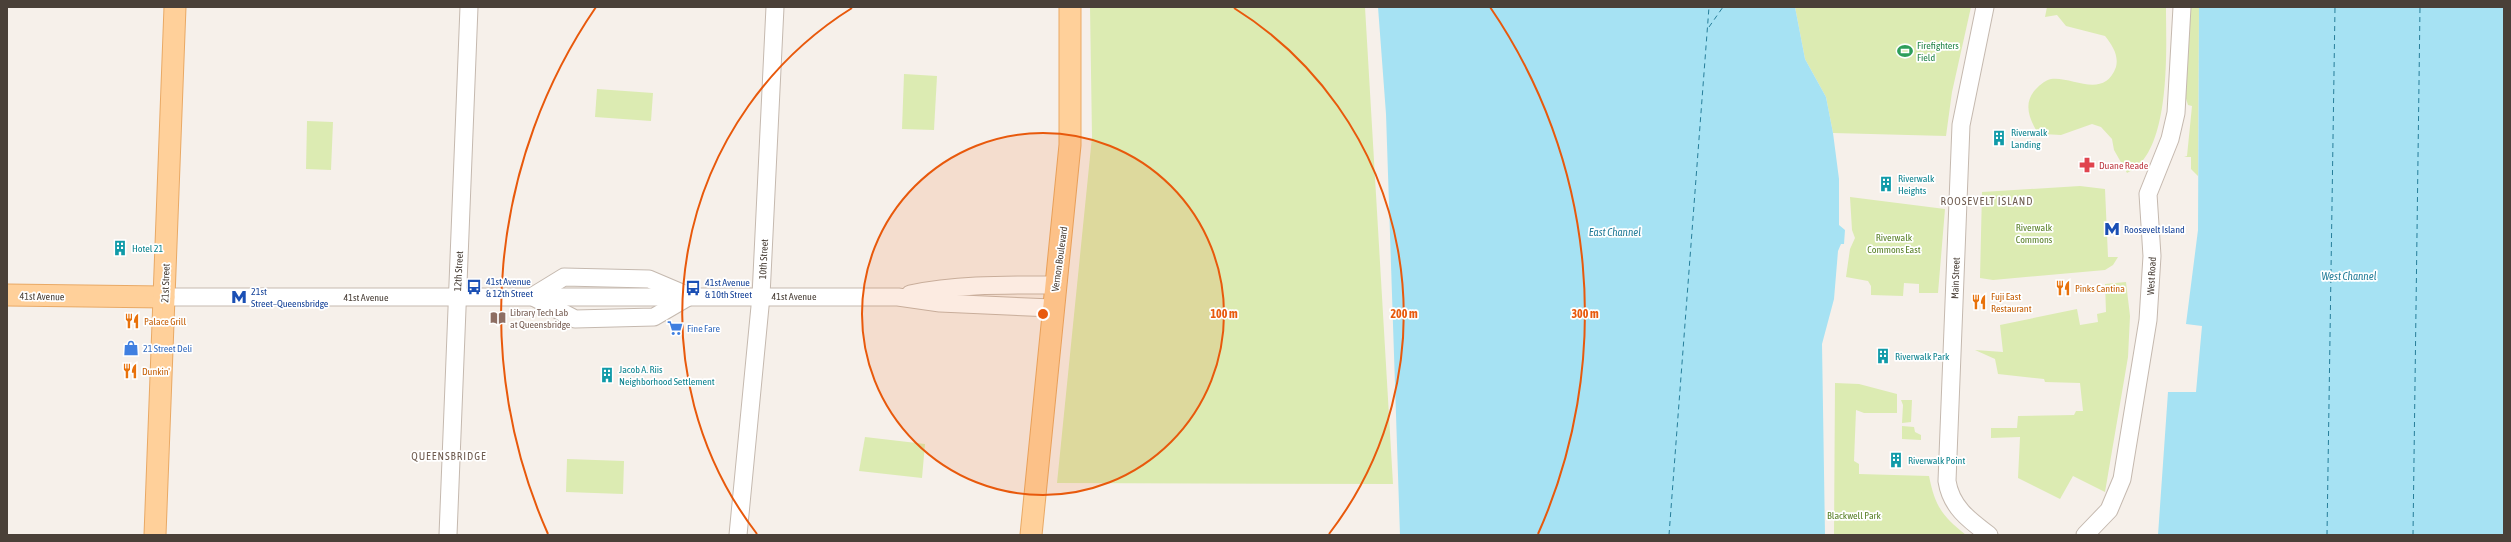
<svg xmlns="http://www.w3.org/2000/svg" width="2511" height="542" viewBox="0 0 2511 542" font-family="'Asap Condensed',sans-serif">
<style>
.green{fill:#dcebb2}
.water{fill:#a6e2f3}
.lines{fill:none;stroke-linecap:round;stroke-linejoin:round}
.ferry{stroke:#267e9a;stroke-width:1;stroke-dasharray:5 4;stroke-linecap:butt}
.minor-casing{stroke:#c5b9af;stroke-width:19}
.major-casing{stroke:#e9a965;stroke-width:23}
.minor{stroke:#fff;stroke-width:17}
.major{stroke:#ffd09a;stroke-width:21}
.ring{fill:none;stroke:#e8590c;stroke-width:2}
.labels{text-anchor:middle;stroke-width:3.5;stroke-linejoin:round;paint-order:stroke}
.leisure-label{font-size:10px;fill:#27864d;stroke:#fff;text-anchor:start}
.culture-label{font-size:10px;fill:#0d838f;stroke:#fff;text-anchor:start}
.health-label{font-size:10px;fill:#be3a42;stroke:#fff;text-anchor:start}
.park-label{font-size:10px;fill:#598028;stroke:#fff}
.transit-label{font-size:10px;fill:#164399;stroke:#fff;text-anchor:start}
.street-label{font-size:10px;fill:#4a4038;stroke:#fff}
.food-label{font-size:10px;fill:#c56008;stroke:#fff;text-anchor:start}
.education-label{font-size:10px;fill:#785e54;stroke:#fff;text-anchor:start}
.shop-label{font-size:10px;fill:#366cbe;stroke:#fff;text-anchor:start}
.neighbourhood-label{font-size:11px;letter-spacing:1px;fill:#6e5b4f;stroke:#fff}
.water-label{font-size:11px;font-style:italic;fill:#267e9a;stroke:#fff}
.centre{fill:#e8590c;stroke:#fff;stroke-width:2}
.ring-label{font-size:12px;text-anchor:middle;font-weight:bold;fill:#e8590c;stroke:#fff;stroke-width:3.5;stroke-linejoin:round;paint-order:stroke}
</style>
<rect width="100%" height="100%" fill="#f6f0ea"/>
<g class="green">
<polygon points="1090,7 1365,7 1393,484 1057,483 1092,137"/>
<polygon points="1795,7 1971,7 1952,92 1946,136 1833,133 1826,97 1805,59"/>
<path d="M2047 7H2166C2166 48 2172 154 2127 173L2114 150 2112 139 2101 127 2092 124 2061 135 2043 134 2036 130C2027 114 2024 100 2038 87 2041 84 2046 80 2051 79 2072 76 2104 100 2116 67 2119 55 2112 45 2105 36L2066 26 2057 15 2045 17Z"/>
<polygon points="2186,7 2199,7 2198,176 2191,169 2191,157 2184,157 2187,156 2192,106 2188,105 2183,89"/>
<polygon points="904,74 937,76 934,130 902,129"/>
<polygon points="597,89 653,93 651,121 595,117"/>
<polygon points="307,121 333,122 331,170 306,169"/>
<polygon points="2080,186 2105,189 2108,257 2118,257 2113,265 2105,270 1993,280 1980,278 1982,192"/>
<polygon points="1850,197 1945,209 1938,293 1919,293 1919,284 1904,283 1903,296 1871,295 1871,286 1868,281 1846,277 1850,249 1855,238 1852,230"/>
<polygon points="2126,282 2130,316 2128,357 2105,492 2073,476 2060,499 2018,478 2020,437 1991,438 1991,428 2017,428 2018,416 2074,415 2076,411 2083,411 2080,383 2045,382 2044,379 1998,374 1995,359 1975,350 2003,352 2000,325 2077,309 2080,325 2098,322 2097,314 2106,312 2105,284"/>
<path d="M1835 383 1859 384 1897 394V413H1864L1856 410 1854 461 1859 464V474L1929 476C1935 506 1942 516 1966 535H1834Z"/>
<polygon points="1901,400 1912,400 1911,422 1902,423 1903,405"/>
<polygon points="1902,426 1914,427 1915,432 1921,435 1921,440 1902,439"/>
<polygon points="865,437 925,444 922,478 859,471"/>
<polygon points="567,459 624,461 623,494 566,492"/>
</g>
<g class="water">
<polygon points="1378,7 1795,7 1805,59 1826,97 1833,133 1839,179 1839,225 1845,230 1844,244 1841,244 1838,251 1834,299 1822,344 1825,535 1400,535 1386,114"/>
<polygon points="2199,7 2504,7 2504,535 2158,535 2168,392 2196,392 2202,326 2186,324 2198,230"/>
</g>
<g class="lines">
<g class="ferry">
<polyline points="1709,27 1723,7"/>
<polyline points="1669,535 1709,7"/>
<polyline points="2327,535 2335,7"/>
<polyline points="2413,535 2420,7"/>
</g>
<defs>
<g id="minor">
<path d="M1985 7 1961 125 1947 481C1951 507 1969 520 1989 535"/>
<path d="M910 294C958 284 1006 285 1055 285"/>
<polyline points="533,296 564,277 649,279 682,293"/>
<polyline points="164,297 898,297 940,303 1052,308"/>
<polyline points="535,298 575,319 654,317 690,296"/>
<polyline points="448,535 469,7"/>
<polyline points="738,535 761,296 775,7"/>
<polyline points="2085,535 2109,510 2122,479 2148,320 2152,256 2148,194 2170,139 2176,113 2182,7"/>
</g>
<g id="major">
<polyline points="7,295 164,297"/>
<polyline points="155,535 175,7"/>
<polyline points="1031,535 1070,145 1070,7"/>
</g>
</defs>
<use href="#minor" class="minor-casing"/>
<use href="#major" class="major-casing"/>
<use href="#minor" class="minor"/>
<use href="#major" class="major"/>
</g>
<circle cx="1043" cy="314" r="181" fill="#e8590c" fill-opacity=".12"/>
<g class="ring">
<circle cx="1043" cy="314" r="181"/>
<path d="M757 534A361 361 0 0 1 852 8M1234 8A361 361 0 0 1 1329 534"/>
<path d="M548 534A542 542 0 0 1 596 7M1490 7A542 542 0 0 1 1538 534"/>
</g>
<defs>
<symbol id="stadium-bare" viewBox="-9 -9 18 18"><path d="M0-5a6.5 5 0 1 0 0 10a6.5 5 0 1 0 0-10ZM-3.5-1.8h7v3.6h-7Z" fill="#2e9e5b" stroke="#fff" stroke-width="2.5" paint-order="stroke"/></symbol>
<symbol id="building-bare" viewBox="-9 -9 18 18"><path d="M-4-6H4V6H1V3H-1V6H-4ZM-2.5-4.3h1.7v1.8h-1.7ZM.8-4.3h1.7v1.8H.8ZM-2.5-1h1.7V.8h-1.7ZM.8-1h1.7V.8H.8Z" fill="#0f9aa8" stroke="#fff" stroke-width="2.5" paint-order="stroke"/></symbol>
<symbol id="pharmacy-bare" viewBox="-9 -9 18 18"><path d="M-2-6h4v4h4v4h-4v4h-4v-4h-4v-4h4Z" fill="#e0444e" stroke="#fff" stroke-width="2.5" paint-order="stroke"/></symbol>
<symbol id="metro-bare" viewBox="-9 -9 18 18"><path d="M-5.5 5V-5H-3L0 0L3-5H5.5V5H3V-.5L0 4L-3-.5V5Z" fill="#1a4fb4" stroke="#fff" stroke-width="2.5" paint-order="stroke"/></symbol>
<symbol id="bus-bare" viewBox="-9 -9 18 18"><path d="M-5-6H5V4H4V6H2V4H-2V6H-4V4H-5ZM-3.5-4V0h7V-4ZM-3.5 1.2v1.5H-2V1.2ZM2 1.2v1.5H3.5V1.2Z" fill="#1a4fb4" stroke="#fff" stroke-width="2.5" paint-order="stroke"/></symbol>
<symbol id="restaurant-bare" viewBox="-9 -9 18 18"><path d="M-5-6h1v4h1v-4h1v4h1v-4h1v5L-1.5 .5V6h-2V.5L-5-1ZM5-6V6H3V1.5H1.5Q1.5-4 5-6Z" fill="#e8710a" stroke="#fff" stroke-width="2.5" paint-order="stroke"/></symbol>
<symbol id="library-bare" viewBox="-9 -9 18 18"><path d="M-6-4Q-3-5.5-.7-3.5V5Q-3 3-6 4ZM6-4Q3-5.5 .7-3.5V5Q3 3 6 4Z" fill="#8d6e63" stroke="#fff" stroke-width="2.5" paint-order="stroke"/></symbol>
<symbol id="supermarket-bare" viewBox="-9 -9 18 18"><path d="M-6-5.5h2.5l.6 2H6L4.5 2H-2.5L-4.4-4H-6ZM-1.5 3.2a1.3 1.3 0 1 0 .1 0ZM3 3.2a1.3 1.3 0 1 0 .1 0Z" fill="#3f7fe0" stroke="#fff" stroke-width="2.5" paint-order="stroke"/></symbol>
<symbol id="shop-bare" viewBox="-9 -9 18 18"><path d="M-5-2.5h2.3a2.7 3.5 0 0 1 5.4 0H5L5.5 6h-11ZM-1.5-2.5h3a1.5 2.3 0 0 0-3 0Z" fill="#3f7fe0" stroke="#fff" stroke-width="2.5" paint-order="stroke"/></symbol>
</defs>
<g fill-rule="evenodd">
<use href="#stadium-bare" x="1894" y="40" width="22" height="22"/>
<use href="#building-bare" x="1988" y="127" width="22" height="22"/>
<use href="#pharmacy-bare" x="2076" y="154" width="22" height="22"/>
<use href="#building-bare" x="1875" y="173" width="22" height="22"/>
<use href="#metro-bare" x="2101" y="218" width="22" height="22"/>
<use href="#building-bare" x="109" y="237" width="22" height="22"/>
<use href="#bus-bare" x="463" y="276" width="22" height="22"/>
<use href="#bus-bare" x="682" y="277" width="22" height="22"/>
<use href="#restaurant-bare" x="2052" y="277" width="22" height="22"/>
<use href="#metro-bare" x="228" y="286" width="22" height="22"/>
<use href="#restaurant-bare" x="1968" y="291" width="22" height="22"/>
<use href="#library-bare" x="487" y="307" width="22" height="22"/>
<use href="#restaurant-bare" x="121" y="310" width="22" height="22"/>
<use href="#supermarket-bare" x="664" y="317" width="22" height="22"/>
<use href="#shop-bare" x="120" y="337" width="22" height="22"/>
<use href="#building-bare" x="1872" y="345" width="22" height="22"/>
<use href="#restaurant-bare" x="119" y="360" width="22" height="22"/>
<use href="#building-bare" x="596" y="364" width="22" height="22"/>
<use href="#building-bare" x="1885" y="449" width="22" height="22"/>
</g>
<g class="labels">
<g class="leisure-label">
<text x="1917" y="49">Firefighters<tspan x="1917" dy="12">Field</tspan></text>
</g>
<g class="culture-label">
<text x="2011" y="136">Riverwalk<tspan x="2011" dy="12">Landing</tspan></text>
<text x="1898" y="182">Riverwalk<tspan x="1898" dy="12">Heights</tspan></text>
<text x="132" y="252">Hotel 21</text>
<text x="1895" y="360">Riverwalk Park</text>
<text x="619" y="373">Jacob A. Riis<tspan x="619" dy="12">Neighborhood Settlement</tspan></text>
<text x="1908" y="464">Riverwalk Point</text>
</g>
<g class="health-label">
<text x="2099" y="169">Duane Reade</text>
</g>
<g class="park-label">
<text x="2034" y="231">Riverwalk<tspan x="2034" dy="12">Commons</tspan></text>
<text x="1894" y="241">Riverwalk<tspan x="1894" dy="12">Commons East</tspan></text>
<text x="1854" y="519">Blackwell Park</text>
</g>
<g class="transit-label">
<text x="2124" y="233">Roosevelt Island</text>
<text x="486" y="285">41st Avenue<tspan x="486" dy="12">&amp; 12th Street</tspan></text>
<text x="705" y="286">41st Avenue<tspan x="705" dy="12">&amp; 10th Street</tspan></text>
<text x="251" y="295">21st<tspan x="251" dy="12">Street–Queensbridge</tspan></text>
</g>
<g class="street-label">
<text transform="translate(763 259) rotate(-87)" y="4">10th Street</text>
<text transform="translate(1059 259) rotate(-82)" y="4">Vernon Boulevard</text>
<text transform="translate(458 271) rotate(-87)" y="4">12th Street</text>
<text transform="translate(2151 276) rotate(-87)" y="4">West Road</text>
<text transform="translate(1955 278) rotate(-88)" y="4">Main Street</text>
<text transform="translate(165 283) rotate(-88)" y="4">21st Street</text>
<text transform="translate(42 296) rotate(1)" y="4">41st Avenue</text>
<text x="794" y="300">41st Avenue</text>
<text x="366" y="301">41st Avenue</text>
</g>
<g class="food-label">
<text x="2075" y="292">Pinks Cantina</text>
<text x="1991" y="300">Fuji East<tspan x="1991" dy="12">Restaurant</tspan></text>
<text x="144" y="325">Palace Grill</text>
<text x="142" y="375">Dunkin'</text>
</g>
<g class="education-label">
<text x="510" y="316">Library Tech Lab<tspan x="510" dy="12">at Queensbridge</tspan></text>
</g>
<g class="shop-label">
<text x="687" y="332">Fine Fare</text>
<text x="143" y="352">21 Street Deli</text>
</g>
<g class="neighbourhood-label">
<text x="1987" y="205">ROOSEVELT ISLAND</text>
<text x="449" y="460">QUEENSBRIDGE</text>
</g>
<g class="water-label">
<text x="1615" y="236">East Channel</text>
<text x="2349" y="280">West Channel</text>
</g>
</g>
<circle cx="1043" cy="314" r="6" class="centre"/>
<g class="ring-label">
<text x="1224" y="318">100 m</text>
<text x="1404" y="318">200 m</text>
<text x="1585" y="318">300 m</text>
</g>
<rect width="2511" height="542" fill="none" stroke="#4a4038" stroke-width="16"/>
</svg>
